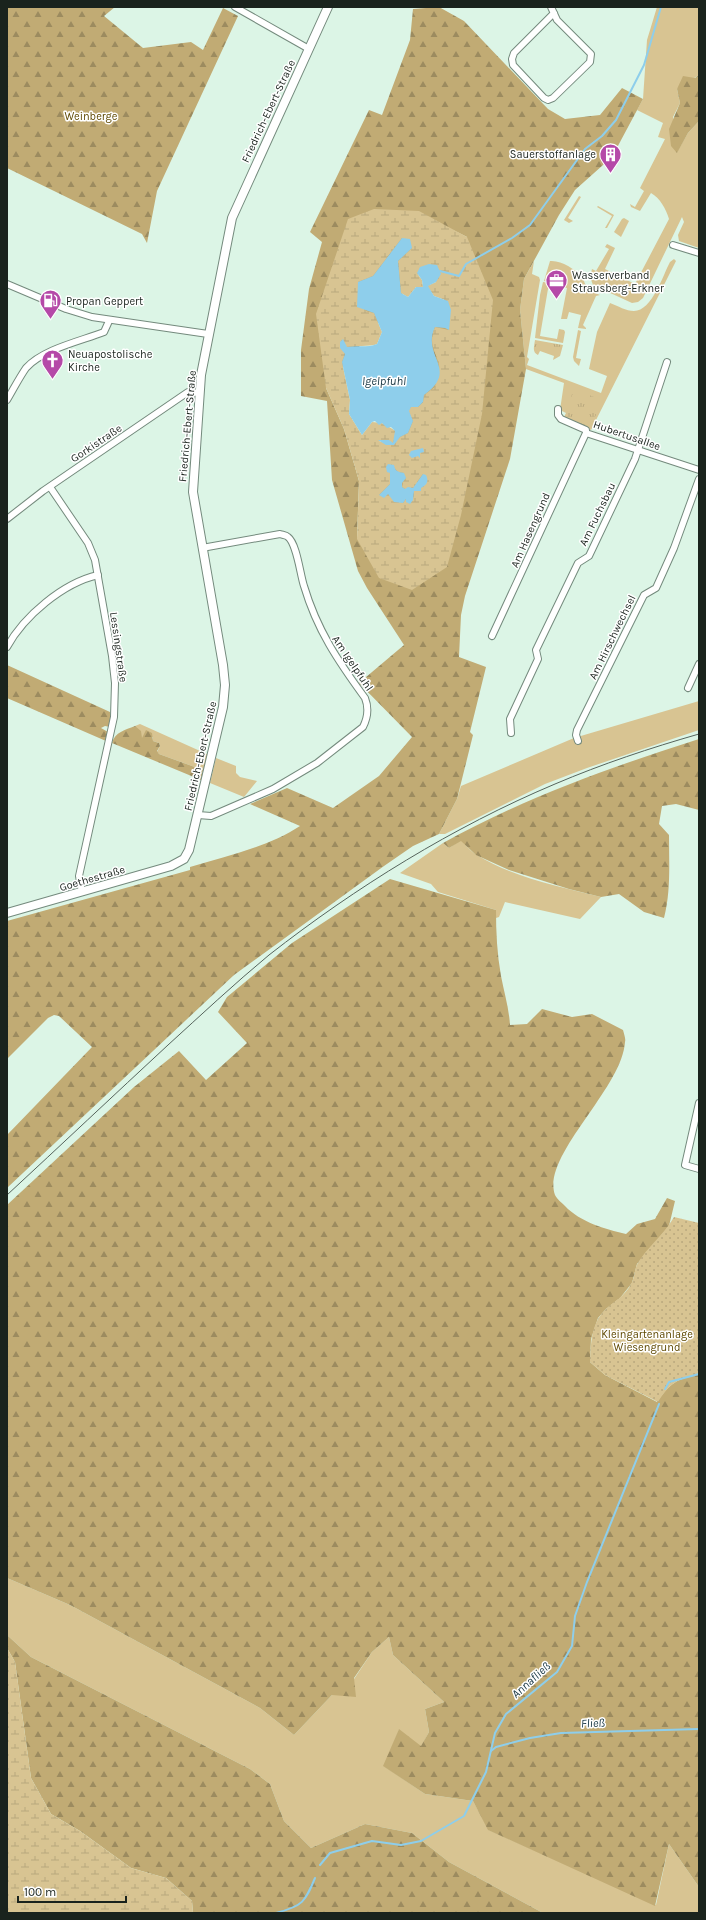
<svg xmlns="http://www.w3.org/2000/svg" width="706" height="1920" viewBox="0 0 706 1920" font-family="Karla,sans-serif">
<style>
.grass{fill:#d8c492}
.forest{fill:url(#forest-firs);fill-rule:evenodd}
.wetland{fill:url(#wetland-marsh);fill-rule:evenodd}
.park{fill:url(#park-tufts)}
.garden{fill:url(#garden-dots)}
.water{fill:#8eceeb}
.lines{fill:none;stroke-linecap:round;stroke-linejoin:round}
.stream{stroke:#8eceeb;stroke-width:2}
.street-casing{stroke:#748a7d;stroke-width:8}
.secondary-casing{stroke:#748a7d;stroke-width:10}
.street{stroke:#fff;stroke-width:6}
.secondary{stroke:#fff;stroke-width:8}
.tram{stroke:#56645c;stroke-width:1}
.labels{text-anchor:middle;stroke-width:3;stroke-linejoin:round;paint-order:stroke}
.street-label{font-size:11px;fill:#1a231d;stroke:#fff}
.park-label{font-size:11px;fill:#5e4800;stroke:#fff}
.poi-label{font-size:11px;fill:#1a231d;stroke:#fff;text-anchor:start}
.water-label{font-size:12px;font-style:italic;fill:#13323f;stroke:#fff}
</style>
<defs>
<pattern id="forest-firs" width="22" height="20" patternUnits="userSpaceOnUse"><rect width="22" height="20" fill="#c1ab74"/><path d="M5 1l3.5 6h-7zM16 11l3.5 6h-7z" fill="#9c8b5f"/></pattern>
<pattern id="wetland-marsh" width="20" height="14" patternUnits="userSpaceOnUse"><rect width="20" height="14" fill="#d8c492"/><path d="M1 5h8M5 5V1M11 12h8M15 12V8" fill="none" stroke="#b9a87d"/></pattern>
<pattern id="park-tufts" width="24" height="20" patternUnits="userSpaceOnUse"><rect width="24" height="20" fill="#d8c492"/><path d="M3 7l-1-3M5 7V3M7 7l1-3M15 17l-1-3M17 17v-4M19 17l1-3" fill="none" stroke="#b9a87d"/></pattern>
<pattern id="garden-dots" width="8" height="8" patternUnits="userSpaceOnUse"><rect width="8" height="8" fill="#d8c492"/><path d="M2 2h.1M6 6h.1" fill="none" stroke="#b9a87d" stroke-width="1.8" stroke-linecap="round"/></pattern>
</defs>
<rect width="100%" height="100%" fill="#dcf5e6"/>
<g class="grass">
<path d="M657 7H699V75L677 89 680 103 673 117 677 152 688 133 699 121V248L679 241 678 235 684 222 682 217 643 298 638 302 632 303 593 285 590 277 592 269 596 271 609 249 605 247 607 244 615 248 605 269 635 284 669 219C666 209 660 198 651 193L640 211 631 207 630 204 635 207 644 191 640 188 665 139 658 137 663 123 637 110 643 99 647 40Z"/>
<polygon points="579,196 581,197 568,218 573,221 569,223 564,220"/>
<polygon points="598,206 614,215 607,228 605,228 612,216 597,207"/>
<polygon points="624,218 629,221 621,237 614,232 622,219"/>
<path d="M674 259 676 261 591 430 564 417 566 413 560 410 564 383 526 369 520 310 524 279 534 261 532 274 539 277 540 280 527 357 529 359 527 365 601 393 607 376 589 369 597 332 610 303C618 306 626 311 634 311 652 311 663 275 670 262Z"/>
<path d="M550 261C562 260 573 269 583 276 584 287 590 291 600 295L596 296 583 325 586 328V329L578 328 581 315 569 312 567 319H561L567 288 553 285 554 283 544 281Z"/>
<polygon points="543,282 549,283 540,336 557,339 559,329 564,330 565,332 563,343 535,338 540,295"/>
<polygon points="578,330 581,331 576,358 581,359 579,366 574,361 573,357"/>
<polygon points="699,701 699,730 587,768 545,784 445,834 439,834 457,799 461,786 574,738"/>
<polygon points="140,724 209,755 203,780 203,770 159,754 157,752 160,746 159,743 153,741 153,737 142,739 135,726"/>
<polygon points="216,758 236,766 236,773 240,777 257,781 244,797 210,783"/>
<path d="M461 840C466 845 471 852 477 855 512 877 561 887 601 897L580 919 505 902 499 917 496 918V910L438 892 431 884 400 873 443 843 449 848Z"/>
<polygon points="7,1578 70,1605 260,1708 294,1735 332,1695 354,1679 372,1652 389,1637 393,1655 444,1702 425,1709 429,1732 421,1747 399,1730 384,1766 425,1794 473,1801 489,1830 656,1905 669,1844 699,1887 699,1913 543,1913 449,1862 412,1833 365,1824 311,1848 284,1821 270,1784 250,1769 31,1657 7,1635"/>
</g>
<g class="forest">
<polygon points="7,7 115,7 104,16 143,48 191,42 203,50 223,8 238,16 157,191 147,243 142,234 7,168"/>
<path d="M439 7 464 21 548 109 565 119 600 115 622 88 643 99 612 157 575 190 559 215 524 279 520 310 526 369 510 459 465 596 461 615 459 657 486 667 470 732 473 735 457 799 439 834 413 846 384 866 234 975 7 1188V1135L92 1047 59 1016 54 1015 48 1018 7 1059V921L190 870V867C227 856 268 847 300 826L250 804 287 788 333 808 379 776 412 737 359 683 404 645 367 588 358 571 332 480 327 401 301 396V350L309 289 322 242 310 232 369 110 382 115 410 40 413 9ZM453 230 467 237 357 539 359 481 344 429 326 388Z"/>
<polygon points="699,75 699,121 688,133 677,153 671,146 669,129 680,103 677,89 683,76 695,78"/>
<polygon points="7,665 110,712 110,727 105,726 101,728 108,732 106,741 7,698"/>
<path d="M135 726 141 731 142 738 146 730 152 733 153 741 159 743 160 746 157 751 159 754 203 770 201 780 112 743C115 732 125 730 135 726Z"/>
<path d="M699 739V810L676 804 662 806 659 824 669 835C669 863 671 891 664 918L644 912 619 894 601 897 569 889 509 870 476 855 461 841 449 848 443 843C524 798 611 767 699 739Z"/>
<path d="M390 879 496 910C496 932 497 954 501 976 504 992 509 1008 510 1025L527 1024 542 1009 572 1017 592 1014 623 1030C624 1034 626 1039 625 1042 622 1089 541 1156 555 1195 557 1199 562 1203 565 1206 580 1222 605 1229 626 1234L637 1224 655 1219 667 1198 675 1201 669 1226 637 1264 632 1283 620 1298 606 1309 598 1318 591 1339 590 1362 605 1375 657 1402C670 1383 677 1379 699 1374V1887L669 1844 655 1906 488 1830 473 1801 425 1794 383 1766 399 1729 421 1746 429 1732 425 1709 444 1702 393 1655 389 1637 372 1652 354 1678 356 1697 332 1695 294 1735 260 1708 70 1605 7 1578V1205L134 1087 179 1051 206 1080 247 1043 218 1012 227 997 292 943Z"/>
<polygon points="7,1635 31,1657 250,1769 270,1784 284,1821 311,1848 365,1824 412,1833 449,1862 543,1913 193,1913 192,1901 166,1878 131,1868 80,1831 51,1814 31,1778 15,1662 7,1648"/>
</g>
<g class="wetland">
<path d="M374 209 419 211 467 237 493 300 482 414 461 515 447 567 412 590 379 578 357 539 359 481 344 429 326 388 316 314 348 219ZM402 238 412 248 398 261 401 293 408 297 416 287H423L422 280 417 273 436 282 427 286 434 296 448 301 449 330 435 327C428 344 435 349 439 365 440 371 436 381 435 387L424 395 423 402 418 407H411L408 411 413 421 408 433 400 437 391 445 379 441 386 440 393 443 396 431 382 423 372 422 362 435 349 414 350 400 342 362 345 354 343 339 346 347C357 345 367 347 377 344L382 332 374 313 366 311 358 282 373 276ZM391 464 398 472 404 473 402 487 405 489H413L417 485V482L423 474 424 486 414 491 413 500 406 499 403 503 388 494 379 495 390 484Z"/>
<polygon points="7,1648 15,1662 31,1778 51,1814 80,1831 131,1868 166,1878 192,1901 193,1913 7,1913"/>
</g>
<g class="park">
<path d="M535 340 563 345 560 356 553 360 554 356 540 351 538 355C532 352 534 347 535 340Z"/>
<polygon points="573,389 602,400 590,429 567,418"/>
</g>
<path class="garden" d="M674 1217 699 1223V1374C677 1379 670 1383 658 1402L605 1375 590 1362C591 1343 591 1324 605 1310 614 1301 625 1296 631 1284 635 1278 634 1269 638 1263 647 1247 664 1235 674 1217Z"/>
<g class="water">
<path d="M402 238 410 239 412 248 398 261 401 293 408 297 416 287H423L422 280 417 273 420 267 429 264 437 265 441 274 436 282 428 286 434 296 448 301 451 310 449 330 445 328 435 327C421 357 460 369 424 395L423 402 418 407H411L409 411 413 421 408 433 400 437 394 445H386L378 440H389L393 443 395 431 391 427 387 428 382 423 379 425 375 421 372 422 362 435 349 414 350 400 342 362 345 354 340 348V342L343 339 347 347C357 345 367 348 377 344L382 332 374 313 357 307 358 282 373 276Z"/>
<polygon points="423,448 424,452 420,453 420,458 418,456 412,458 409,455 411,451"/>
<path d="M388 464 394 465C395 471 398 472 404 473L406 478 402 483V487L405 489 408 487 413 488 423 474 426 475C429 481 427 485 421 488V491H414L413 500 410 504 406 502V499L403 503 394 502 388 494 384 498 379 495 390 484V473L387 472 386 467Z"/>
</g>
<g class="lines">
<g class="stream">
<polyline points="440,271 459,276 466,264 512,238 530,225 585,149 602,136 616,120 644,65 661,7"/>
<polyline points="665,1389 669,1382 699,1374"/>
<polyline points="491,1751 496,1747 530,1738 561,1733 699,1729"/>
<polyline points="320,1865 330,1853 372,1841 401,1845 421,1841 464,1816 486,1772 495,1733 506,1714 557,1672 572,1646 575,1616 587,1582 659,1404"/>
<path d="M276 1913C303 1906 305 1902 315 1878"/>
</g>
<defs>
<g id="street">
<polyline points="235,7 309,49"/>
<polyline points="551,7 557,20 591,54 590,62 553,98 548,100 544,98 513,65 512,59 514,53 554,13"/>
<polyline points="673,245 699,253"/>
<polyline points="7,284 66,309 92,317 208,334"/>
<path d="M7 400C13 390 19 378 26 368 43 349 81 341 104 332L109 321"/>
<polyline points="558,409 558,415 561,419 586,430 586,433 699,470"/>
<polyline points="50,487 88,543 95,560 112,656 115,683 114,717 79,876 82,892"/>
<polyline points="7,519 43,491 188,392 200,393"/>
<polyline points="492,636 586,433"/>
<path d="M7 647C24 616 63 583 98 575"/>
<polyline points="688,688 699,664"/>
<polyline points="511,733 510,719 538,659 536,650 578,563 589,556 635,459 667,362"/>
<polyline points="578,741 576,735 577,730 644,595 656,588 674,548 699,479"/>
<path d="M198 815 211 816 273 789 317 763 363 727C368 717 369 708 365 698 338 661 317 630 304 586 300 574 297 544 288 537 286 535 283 535 280 534L202 548"/>
<polyline points="699,1103 685,1165 699,1169"/>
</g>
<polyline id="secondary" points="7,913 171,866 184,859 189,850 223,707 225,685 223,665 193,492 201,375 232,218 328,7"/>
</defs>
<use href="#street" class="street-casing"/>
<use href="#secondary" class="secondary-casing"/>
<use href="#street" class="street"/>
<use href="#secondary" class="secondary"/>
<path class="tram" d="M7 1195C61 1145 114 1095 168 1045 201 1015 234 984 269 955 356 887 453 827 555 784 602 764 650 748 699 734"/>
</g>
<defs>
<symbol id="building-pin" viewBox="-11 -11 22 30"><path d="M0 17L-7.5 6A9.5 9.5 0 1 1 7.5 6Z" fill="#b549a8" stroke="#fff"/><path d="M-4-6H4V6H1V3H-1V6H-4ZM-2.5-4.3h1.7v1.8h-1.7ZM.8-4.3h1.7v1.8H.8ZM-2.5-1h1.7V.8h-1.7ZM.8-1h1.7V.8H.8Z" fill="#fff"/></symbol>
<symbol id="office-pin" viewBox="-11 -11 22 30"><path d="M0 17L-7.5 6A9.5 9.5 0 1 1 7.5 6Z" fill="#b549a8" stroke="#fff"/><path d="M-6-3h4V-5.5h4V-3h4V5H-6ZM-1-4.5V-3h2v-1.5ZM-6 0V1H6V0Z" fill="#fff"/></symbol>
<symbol id="fuel-pin" viewBox="-11 -11 22 30"><path d="M0 17L-7.5 6A9.5 9.5 0 1 1 7.5 6Z" fill="#b549a8" stroke="#fff"/><path d="M-5.5-6h7V0h2V4h1.3V-2.5L3-4.5l.8-.8L6-3V5H2.5V1h-1V6h-7ZM-4.2-4.7v3.2H.2V-4.7Z" fill="#fff"/></symbol>
<symbol id="church-pin" viewBox="-11 -11 22 30"><path d="M0 17L-7.5 6A9.5 9.5 0 1 1 7.5 6Z" fill="#b549a8" stroke="#fff"/><path d="M-1.2-6h2.4v3.5h3.3v2.4h-3.3V6h-2.4V-.1h-3.3v-2.4h3.3Z" fill="#fff"/></symbol>
</defs>
<g fill-rule="evenodd">
<use href="#building-pin" x="598" y="142" width="25" height="34"/>
<use href="#office-pin" x="544" y="268" width="25" height="34"/>
<use href="#fuel-pin" x="38" y="288" width="25" height="34"/>
<use href="#church-pin" x="40" y="348" width="25" height="34"/>
</g>
<g class="labels">
<g class="street-label">
<text transform="translate(268 111) rotate(-65)" y="4">Friedrich-Ebert-Straße</text>
<text transform="translate(187 426) rotate(-85)" y="4">Friedrich-Ebert-Straße</text>
<text transform="translate(627 435) rotate(19)" y="4">Hubertusallee</text>
<text transform="translate(96 443) rotate(-34)" y="4">Gorkistraße</text>
<text transform="translate(597 514) rotate(-64)" y="4">Am Fuchsbau</text>
<text transform="translate(530 530) rotate(-66)" y="4">Am Hasengrund</text>
<text transform="translate(612 637) rotate(-64)" y="4">Am Hirschwechsel</text>
<text transform="translate(119 647) rotate(82)" y="4">Lessingstraße</text>
<text transform="translate(353 663) rotate(56)" y="4">Am Igelpfuhl</text>
<text transform="translate(200 756) rotate(-77)" y="4">Friedrich-Ebert-Straße</text>
<text transform="translate(92 878) rotate(-16)" y="4">Goethestraße</text>
</g>
<g class="park-label">
<text x="91" y="120">Weinberge</text>
<text x="647" y="1338">Kleingartenanlage<tspan x="647" dy="13">Wiesengrund</tspan></text>
</g>
<g class="poi-label">
<text x="596" y="158" text-anchor="end">Sauerstoffanlage</text>
<text x="572" y="279">Wasserverband<tspan x="572" dy="13">Strausberg-Erkner</tspan></text>
<text x="66" y="305">Propan Geppert</text>
<text x="68" y="358">Neuapostolische<tspan x="68" dy="13">Kirche</tspan></text>
</g>
<g class="water-label">
<text x="384" y="385">Igelpfuhl</text>
<text transform="translate(531 1680) rotate(-42)" y="4">Annafließ</text>
<text transform="translate(593 1723) rotate(-2)" y="4">Fließ</text>
</g>
</g>
<rect width="706" height="1920" fill="none" stroke="#1a231d" stroke-width="16"/>
<path d="M18 1896v6h108v-6" fill="none" stroke="#1a231d" stroke-width="2"/>
<text x="24" y="1896" font-size="12" fill="#1a231d" stroke="#ffffff" stroke-width="3" paint-order="stroke">100 m</text>
</svg>
